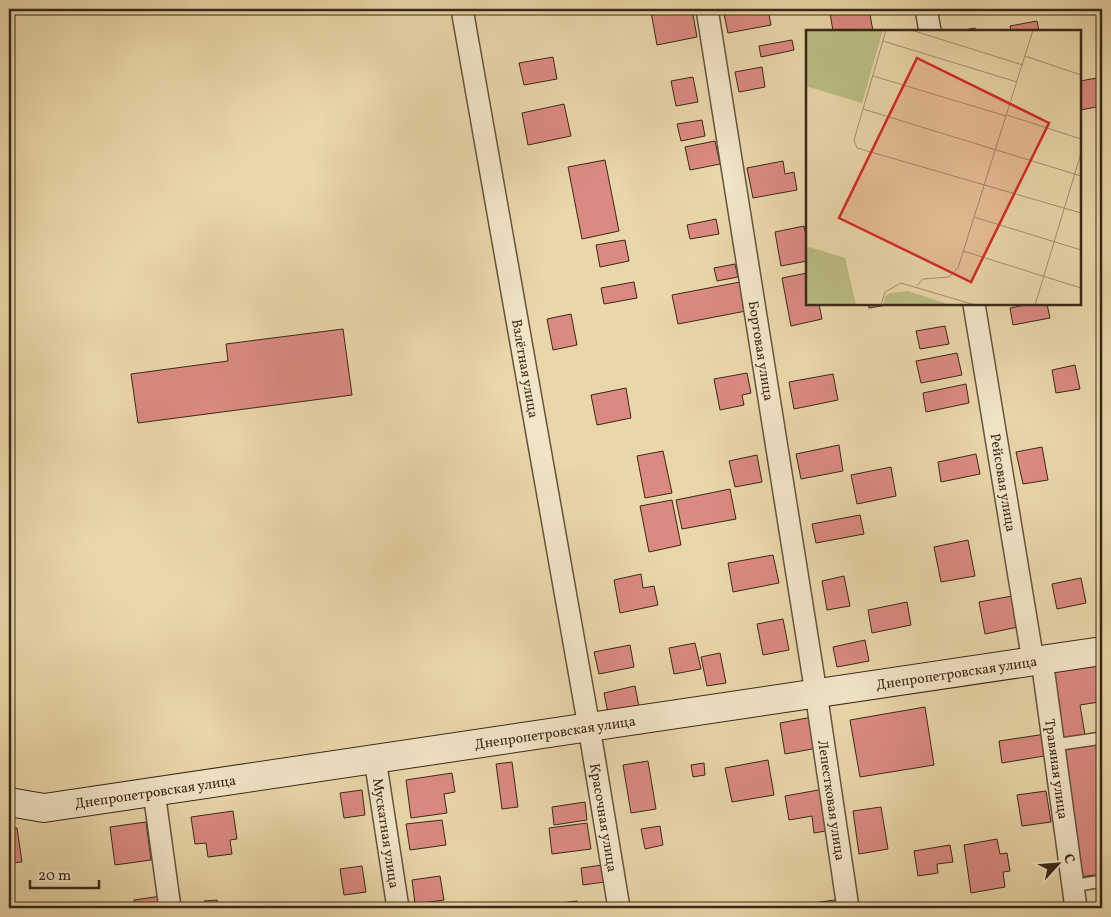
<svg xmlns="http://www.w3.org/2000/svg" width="1111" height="917" viewBox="0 0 1111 917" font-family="Vollkorn,serif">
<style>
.building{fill:#db8a81;stroke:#3b2819}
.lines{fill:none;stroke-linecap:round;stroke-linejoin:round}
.lane-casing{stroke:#66543d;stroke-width:14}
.street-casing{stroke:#66543d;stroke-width:24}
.secondary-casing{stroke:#3b2819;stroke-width:30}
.lane{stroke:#f1e4c7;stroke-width:11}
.street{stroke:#f1e4c7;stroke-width:21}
.secondary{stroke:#f1e4c7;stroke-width:28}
.labels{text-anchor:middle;stroke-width:4.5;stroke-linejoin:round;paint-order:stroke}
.street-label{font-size:14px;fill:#3b2819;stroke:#f1e4c7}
.inset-road{fill:none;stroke:#a3906f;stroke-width:1}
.view{fill:#d62828;fill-opacity:0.15;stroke:#d62828;stroke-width:2.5}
.inset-edge{fill:none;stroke:#3b2819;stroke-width:2.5}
</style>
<rect width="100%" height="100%" fill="#e9d6a9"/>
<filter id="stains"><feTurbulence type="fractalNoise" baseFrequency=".004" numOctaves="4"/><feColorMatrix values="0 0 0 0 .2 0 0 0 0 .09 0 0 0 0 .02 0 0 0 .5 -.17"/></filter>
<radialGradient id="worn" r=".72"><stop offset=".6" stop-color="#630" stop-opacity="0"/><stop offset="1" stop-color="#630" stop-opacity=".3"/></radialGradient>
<g class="building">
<polygon points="546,9 571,9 547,13"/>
<polygon points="666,9 692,9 697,37 657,45 651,12"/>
<polygon points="723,9 768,9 771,25 728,33"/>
<polygon points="851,9 869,9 873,31 833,31 830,13"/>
<polygon points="1037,21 1039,31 1011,31 1010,26"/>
<polygon points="975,28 976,31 959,31"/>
<polygon points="792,40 794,50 761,57 759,46"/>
<polygon points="553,57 557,79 524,85 519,63"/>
<polygon points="762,67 765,87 739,92 735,72"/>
<polygon points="693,77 698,102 676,106 671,81"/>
<polygon points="1097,78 1102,106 1080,110 1080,81"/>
<polygon points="564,104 571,136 528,145 522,113"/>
<polygon points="702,120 705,136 681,141 677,124"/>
<polygon points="715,141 720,164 690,170 685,147"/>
<polygon points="605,160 619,231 582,239 568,167"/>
<polygon points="783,161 785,174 794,172 797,190 753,198 747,168"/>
<polygon points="716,219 719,234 690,239 687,225"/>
<polygon points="804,226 807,240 807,261 781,266 775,232"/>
<polygon points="625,240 629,261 600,267 596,245"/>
<polygon points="735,264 738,277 717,281 714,268"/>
<polygon points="807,273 807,304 819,304 822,319 791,326 782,278"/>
<polygon points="634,282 637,298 604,304 601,288"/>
<polygon points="740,282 746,311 678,324 672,295"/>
<polygon points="868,304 893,304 869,308"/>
<polygon points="1031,304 1047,304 1050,318 1013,325 1010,308"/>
<polygon points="571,314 577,345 553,350 547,319"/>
<polygon points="945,326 949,344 920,349 916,331"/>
<polygon points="343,329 352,395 138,423 131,374 228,361 226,344"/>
<polygon points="957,353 962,375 921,383 916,361"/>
<polygon points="1075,365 1080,389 1056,393 1052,370"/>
<polygon points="747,373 751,393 742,395 744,405 720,410 714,379"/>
<polygon points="833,374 838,400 794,409 789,382"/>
<polygon points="966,384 969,403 926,412 923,393"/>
<polygon points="626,388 631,418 597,425 591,395"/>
<polygon points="839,445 843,471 801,479 796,454"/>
<polygon points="1042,447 1048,480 1023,484 1016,452"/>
<polygon points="663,451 672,493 645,498 637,456"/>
<polygon points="976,454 980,474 941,482 938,462"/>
<polygon points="757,455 762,482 735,487 729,461"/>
<polygon points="891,467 896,496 857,504 851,475"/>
<polygon points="730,489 736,519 682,529 676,500"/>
<polygon points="672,500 681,545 649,552 640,506"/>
<polygon points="860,515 864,534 816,543 812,524"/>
<polygon points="968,540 975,576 941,582 934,547"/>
<polygon points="773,555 779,583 733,592 728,563"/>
<polygon points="641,574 643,588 654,586 658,605 620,613 614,580"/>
<polygon points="844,576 850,606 827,610 822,581"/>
<polygon points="1081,578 1086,603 1057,609 1052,584"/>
<polygon points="1012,596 1018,627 985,634 979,602"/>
<polygon points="907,602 911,625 872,633 868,610"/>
<polygon points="783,619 789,650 763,655 757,624"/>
<polygon points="865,640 869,661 837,667 833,647"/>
<polygon points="695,643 701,669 674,674 669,648"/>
<polygon points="630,645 634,667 599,674 594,652"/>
<polygon points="720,653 726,683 707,686 701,657"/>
<polygon points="1102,663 1102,720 1099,702 1080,705 1085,735 1054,739 1045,671"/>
<polygon points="635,686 639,707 608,713 604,693"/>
<polygon points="925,707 934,765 860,777 850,720"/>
<polygon points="818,716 823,747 785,754 780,723"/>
<polygon points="1046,734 1050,755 1002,763 999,741"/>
<polygon points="1102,744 1102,874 1079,877 1062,750"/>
<polygon points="768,760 774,795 732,802 725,768"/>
<polygon points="648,761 656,809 631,813 623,765"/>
<polygon points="512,762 518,807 502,809 496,764"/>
<polygon points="704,763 705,775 693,777 691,765"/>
<polygon points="452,773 455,792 444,794 447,813 411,818 406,780"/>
<polygon points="824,789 831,830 814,833 812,816 789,820 785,796"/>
<polygon points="362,790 365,815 344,818 340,793"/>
<polygon points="1046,791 1051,822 1022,826 1017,795"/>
<polygon points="585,802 587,820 554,825 552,807"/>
<polygon points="881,807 888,849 859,854 853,811"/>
<polygon points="233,811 237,839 230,840 232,854 208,857 206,843 195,844 191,817"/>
<polygon points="442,820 446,845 410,850 406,824"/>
<polygon points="146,822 151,860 115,865 110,827"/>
<polygon points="587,823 591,849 552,854 549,828"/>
<polygon points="660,826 663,845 645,849 641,829"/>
<polygon points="17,828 22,862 9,863 9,829"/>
<polygon points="997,839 1000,854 1007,853 1010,871 1003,872 1005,887 971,893 964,845"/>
<polygon points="950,845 953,862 937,864 938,873 918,876 914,851"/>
<polygon points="610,864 612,881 583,885 581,868"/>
<polygon points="362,866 366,892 344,895 340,869"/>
<polygon points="440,876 444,900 415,904 412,880"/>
<polygon points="168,895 169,908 135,908 134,900"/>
<polygon points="842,899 844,908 814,908 813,903"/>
<polygon points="217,900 218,908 205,908 204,901"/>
<polygon points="577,901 578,908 545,908 544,905"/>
<polygon points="1102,902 1102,908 1081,908 1080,904"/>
</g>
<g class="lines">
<defs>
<g id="lane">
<polyline points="1054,745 1102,738"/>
<polyline points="1073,886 1102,881"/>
</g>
<g id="street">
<path id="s1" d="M462 9 589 727 619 908"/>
<path id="s2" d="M707 9 816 693 848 908"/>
<polyline points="926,9 930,31"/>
<path id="s3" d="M974 304 1033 661"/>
<path id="s4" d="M1042 660 1076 908"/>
<path id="s5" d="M375 759 398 908"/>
<polyline points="154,792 170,908"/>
</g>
<g id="secondary">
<path id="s6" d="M9 802 44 808 1102 651"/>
</g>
</defs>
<use href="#lane" class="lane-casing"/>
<use href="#street" class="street-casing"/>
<use href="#secondary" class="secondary-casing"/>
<use href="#lane" class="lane"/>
<use href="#street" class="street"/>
<use href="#secondary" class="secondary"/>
</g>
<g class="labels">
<g class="street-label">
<text dy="5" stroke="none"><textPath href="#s2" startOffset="346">Бортовая улица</textPath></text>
<text dy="5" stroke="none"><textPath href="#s1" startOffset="365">Взлётная улица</textPath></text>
<text dy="5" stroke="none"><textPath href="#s3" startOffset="181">Рейсовая улица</textPath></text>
<text dy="5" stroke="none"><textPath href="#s6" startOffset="958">Днепропетровская улица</textPath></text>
<text dy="5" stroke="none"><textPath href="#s6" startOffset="552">Днепропетровская улица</textPath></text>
<text dy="5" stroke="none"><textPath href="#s4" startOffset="110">Травяная улица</textPath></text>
<text dy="5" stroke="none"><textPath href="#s6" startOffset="148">Днепропетровская улица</textPath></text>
<text dy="5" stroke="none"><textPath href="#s2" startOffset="801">Лепестковая улица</textPath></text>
<text dy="5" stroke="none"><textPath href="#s1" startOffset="821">Красочная улица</textPath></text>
<text dy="5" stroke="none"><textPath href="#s5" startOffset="75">Мускатная улица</textPath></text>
</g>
</g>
<g transform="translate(806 30)">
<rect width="275" height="275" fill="#e9d6a9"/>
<path d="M0 0H77L56 73 0 56ZM0 216 39 228 50 275H0ZM102 261 145 275H77L79 266 84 263Z" fill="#bbbc84"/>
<path class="inset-road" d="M80 0 48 110 51 118 275 183M105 0 217 35M77 11 211 52M219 26 275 45M67 46 200 86M57 79 275 146M201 85 275 109M168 187 275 220M157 221 275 258M111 256 117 249 143 247 152 238 227 0M75 275 79 262 95 253 169 275M229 275 275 123"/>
<path class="view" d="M111 28 243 93 165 252 33 188Z"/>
<rect width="275" height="275" class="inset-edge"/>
</g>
<rect width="1111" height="917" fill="none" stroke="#e9d6a9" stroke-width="30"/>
<rect x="10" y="10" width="1091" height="897" fill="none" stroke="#3b2819" stroke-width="2.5"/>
<rect x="15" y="15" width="1081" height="887" fill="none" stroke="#3b2819"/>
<g transform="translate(1058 864) rotate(64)" stroke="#f1e4c7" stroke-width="4" paint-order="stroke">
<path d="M0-4L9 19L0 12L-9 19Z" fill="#3b2819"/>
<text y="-8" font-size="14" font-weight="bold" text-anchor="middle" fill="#3b2819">С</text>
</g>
<path d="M30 880v8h69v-8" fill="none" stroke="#3b2819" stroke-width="2.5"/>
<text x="38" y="880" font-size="15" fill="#3b2819" stroke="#f1e4c7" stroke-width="4" paint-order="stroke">20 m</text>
<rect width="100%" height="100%" filter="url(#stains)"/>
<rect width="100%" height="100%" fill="url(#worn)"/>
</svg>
